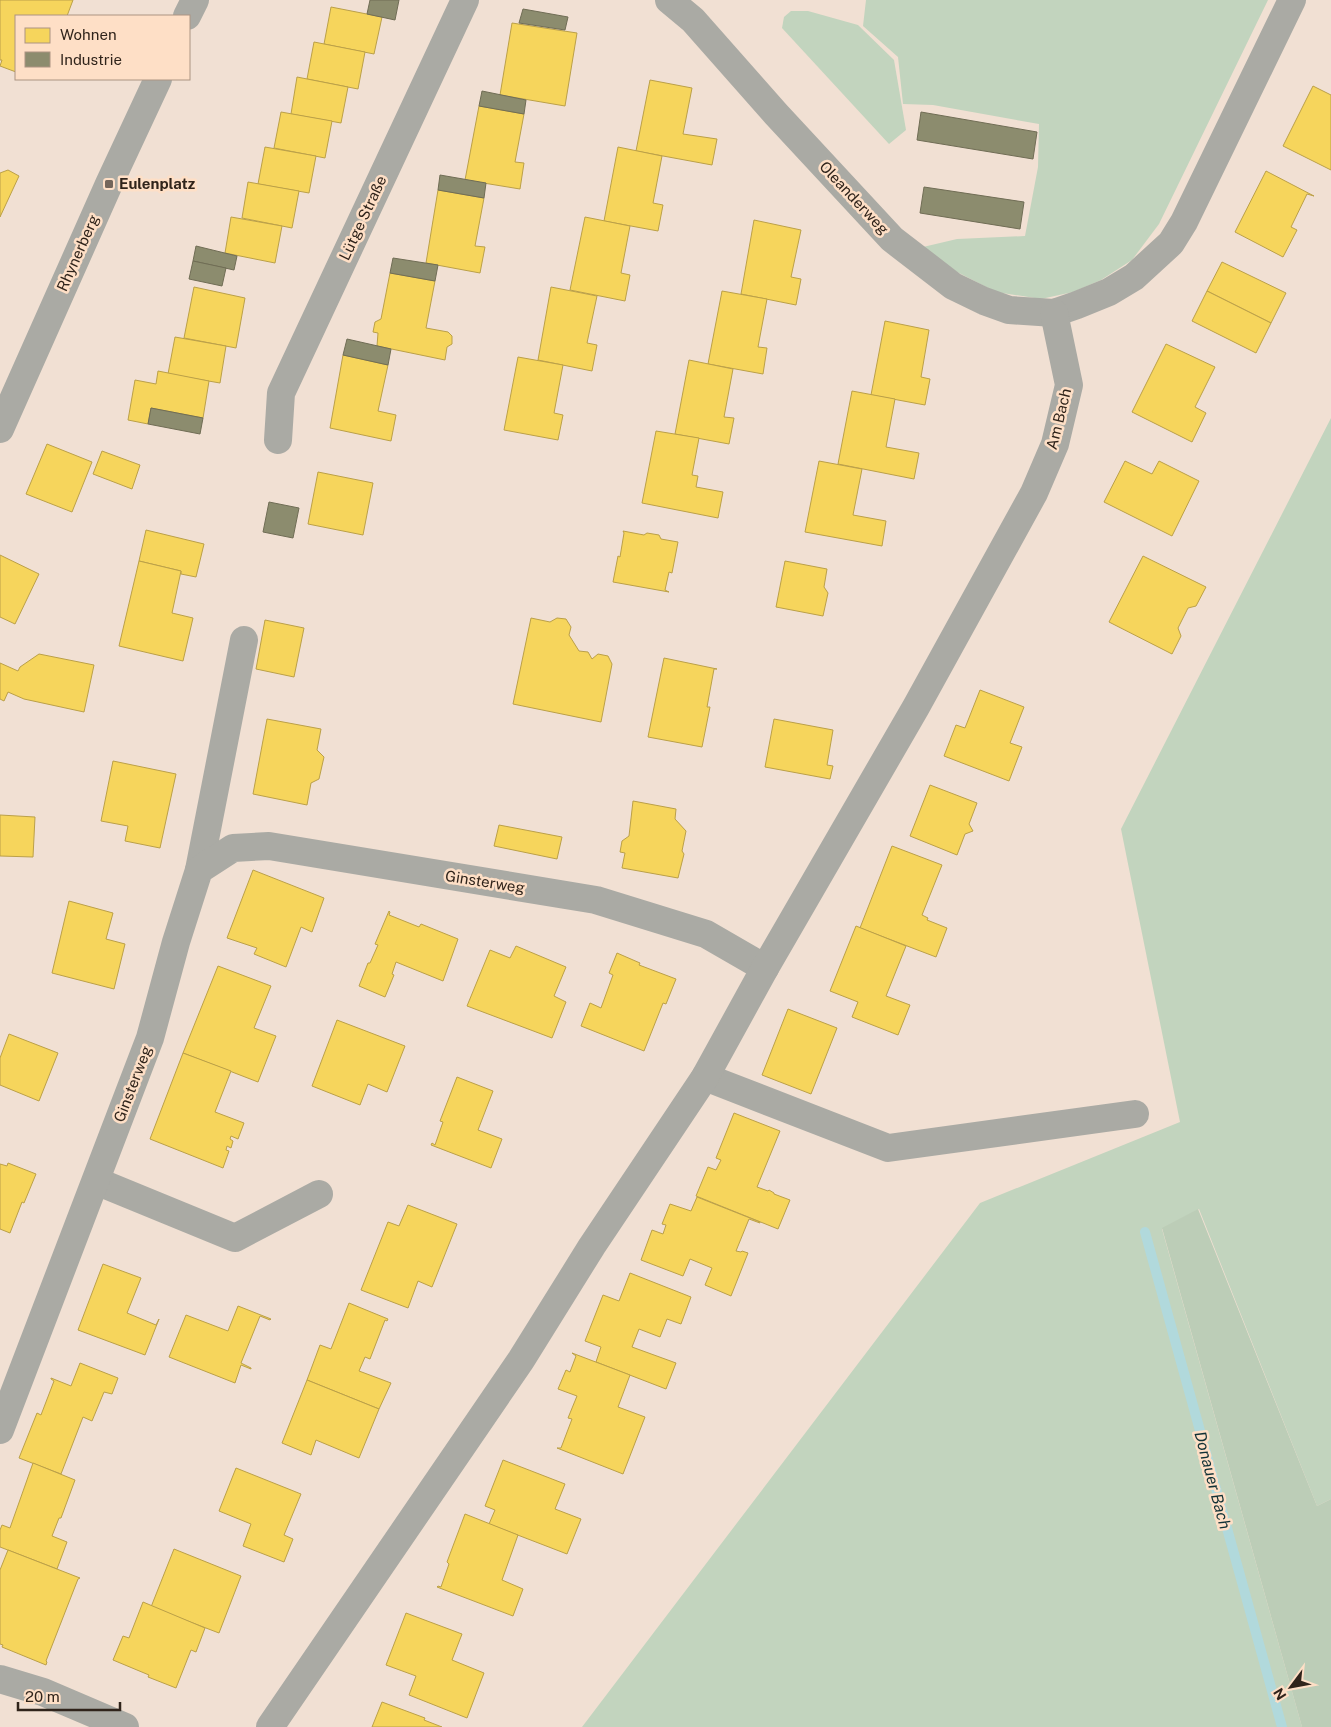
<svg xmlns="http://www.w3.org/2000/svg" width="1331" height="1727" viewBox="0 0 1331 1727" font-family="'Public Sans',sans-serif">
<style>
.green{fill:#c2d4be}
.forest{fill:#bccdb7}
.homes{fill:#f6d55c;stroke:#bba048}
.industry{fill:#8c8c6e;stroke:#706d55}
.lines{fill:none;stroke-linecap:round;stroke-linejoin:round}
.stream{stroke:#b1d9dc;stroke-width:10}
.minor{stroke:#aaaaa4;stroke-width:28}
.poi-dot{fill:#74665b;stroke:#fedfc6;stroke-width:2}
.labels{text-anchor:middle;stroke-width:5;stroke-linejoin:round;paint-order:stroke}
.poi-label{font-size:15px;font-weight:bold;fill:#30241b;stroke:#fedfc6;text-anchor:start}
.street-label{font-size:15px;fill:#30241b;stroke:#fedfc6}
.water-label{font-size:16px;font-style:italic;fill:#113136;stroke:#fedfc6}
</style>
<rect width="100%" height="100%" fill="#f1e0d3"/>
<g class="green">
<polygon points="866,0 1268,0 1159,224 1132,260 1101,280 1073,292 1041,299 996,292 957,272 923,247 957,239 1025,236 1038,167 1039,124 933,105 903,104 898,57 863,26"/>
<polygon points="791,11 808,11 858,25 894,60 906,130 889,144 782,28 784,17"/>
<polygon points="1331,418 1331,1499 1317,1506 1199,1209 1162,1229 1302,1727 582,1727 980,1203 1180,1122 1121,829"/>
</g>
<polygon class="forest" points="1198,1209 1317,1506 1331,1499 1331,1727 1302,1727 1162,1228"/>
<g class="homes">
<polygon points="0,0 73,0 67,16 16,16 16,72 0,66 2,60 0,60"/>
<polygon points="331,7 382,17 374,54 324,44"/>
<polygon points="512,23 577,33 565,106 500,95"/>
<polygon points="314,42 365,52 358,89 307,79"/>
<polygon points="297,77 348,87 341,123 291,114"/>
<polygon points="650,80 692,88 683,134 717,139 712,165 636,151"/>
<polygon points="1313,86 1331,95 1331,170 1283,146"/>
<polygon points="479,106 524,114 515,162 524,163 520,189 465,180"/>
<polygon points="281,112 332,121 325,158 274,148"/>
<polygon points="265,147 316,156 309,193 258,184"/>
<polygon points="618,147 662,156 653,203 663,205 658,231 604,221"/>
<polygon points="8,170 19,176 0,217 0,173"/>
<polygon points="1266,171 1314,196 1307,194 1291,227 1297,230 1283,257 1235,232"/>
<polygon points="248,182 299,191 292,228 242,218"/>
<polygon points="438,190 484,198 475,246 485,247 480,273 426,263"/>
<polygon points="231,217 282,226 275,263 225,253"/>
<polygon points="585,217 630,226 621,273 630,275 625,301 570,290"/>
<polygon points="754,220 801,230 791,277 801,279 796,305 741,294"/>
<polygon points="1222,262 1286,293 1271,323 1207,291"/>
<polygon points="390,273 435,281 426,328 448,332 452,336 452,344 447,347 445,360 377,346 378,333 373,332 375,322 381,319"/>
<polygon points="194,287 245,298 236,348 184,338"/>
<polygon points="551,287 597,296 587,343 597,345 592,371 538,360"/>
<polygon points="722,291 767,299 758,347 767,348 763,374 708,364"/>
<polygon points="1207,291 1271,323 1256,353 1192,321"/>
<polygon points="885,321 929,330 921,377 930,379 925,405 871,395"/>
<polygon points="175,337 226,346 220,383 168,374"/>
<polygon points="1166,344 1215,367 1195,407 1206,413 1192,442 1132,412"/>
<polygon points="343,355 388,365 378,411 396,415 391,441 330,428"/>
<polygon points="518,357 563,365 554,413 563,415 558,440 504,430"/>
<polygon points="689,360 733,369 724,417 734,418 729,444 675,434"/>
<polygon points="158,371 209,381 203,418 151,408 148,424 128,420 135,380 156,384"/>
<polygon points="852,391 895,399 886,447 919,453 914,479 838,464"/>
<polygon points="656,431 699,438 692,475 698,476 696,487 723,492 718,518 642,503"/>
<polygon points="47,444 92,462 72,512 26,494"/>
<polygon points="102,451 140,465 132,489 93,474"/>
<polygon points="819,461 862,469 853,515 886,521 882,546 805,532"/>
<polygon points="1125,461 1152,474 1159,461 1199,481 1172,536 1104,502"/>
<polygon points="318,472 373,483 363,535 308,524"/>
<polygon points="146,530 204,544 196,577 181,574 181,571 139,561"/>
<polygon points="623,531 644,535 647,533 659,535 661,539 678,542 672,573 669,572 665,590 669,592 613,582 618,556 620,557 624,533"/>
<polygon points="0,555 39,574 15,624 0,617"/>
<polygon points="1143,556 1206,587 1196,606 1188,608 1178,628 1181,636 1172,654 1109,622"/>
<polygon points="139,561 181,571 172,613 193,618 183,661 119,646"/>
<polygon points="785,561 827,569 824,587 828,593 823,616 776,607"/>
<polygon points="531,618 550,622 557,618 566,619 571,627 569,635 579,651 588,652 592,659 598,654 608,656 612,664 601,722 513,704"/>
<polygon points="265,620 304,628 294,677 256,669"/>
<polygon points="39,654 94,665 84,712 24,699 8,692 4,701 0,699 0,663 18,671 20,667"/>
<polygon points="664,658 717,669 714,669 707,707 710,707 702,747 648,737"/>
<polygon points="980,690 1024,707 1010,743 1022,747 1009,781 944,756 956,725 965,728"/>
<polygon points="267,719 321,729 317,750 324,757 319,779 311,783 307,805 253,794"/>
<polygon points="774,719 833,730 827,765 833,766 830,779 765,767"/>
<polygon points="113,761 176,774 160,848 125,841 128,826 101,821"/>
<polygon points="930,785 977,803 969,824 973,831 965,834 957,855 910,836"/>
<polygon points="633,801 676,809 675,819 686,831 682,851 684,854 678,878 622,868 625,853 620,852 622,841 629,836"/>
<polygon points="0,815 35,817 33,857 0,856"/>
<polygon points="499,825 562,837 557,859 494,846"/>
<polygon points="892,846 942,865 922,915 928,918 927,920 947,928 936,957 860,928"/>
<polygon points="253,870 324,898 312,932 301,927 286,967 254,954 257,948 227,938"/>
<polygon points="69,901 113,913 106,939 125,944 114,989 52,973"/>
<polygon points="389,911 390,912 389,915 419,927 421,924 458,939 443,981 396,962 392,974 394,975 385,997 359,986 368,963 370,963 378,945 375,944"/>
<polygon points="856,926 906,946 886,996 910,1005 898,1035 852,1017 858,1002 830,991"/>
<polygon points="516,946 566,967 554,996 566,1002 552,1038 467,1006 490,950 510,958"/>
<polygon points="617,953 640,963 639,965 676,979 666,1004 663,1003 644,1051 581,1026 590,1003 601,1008 613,975 609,973"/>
<polygon points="218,966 271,986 254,1028 276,1036 258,1082 183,1053"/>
<polygon points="788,1009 837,1028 811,1094 762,1075"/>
<polygon points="337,1020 405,1046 387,1092 368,1084 360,1105 312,1086"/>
<polygon points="9,1034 58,1053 39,1101 0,1085 0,1058"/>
<polygon points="183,1053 231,1071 215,1112 244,1123 238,1139 231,1136 230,1139 233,1141 231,1148 227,1146 226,1150 229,1151 223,1168 150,1139"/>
<polygon points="457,1077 493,1091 478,1130 502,1139 491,1168 431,1145 432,1143 435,1145 443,1122 440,1121"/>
<polygon points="734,1113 780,1131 757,1187 768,1191 769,1190 774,1193 774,1194 790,1200 778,1229 696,1196 708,1167 716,1170 721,1160 716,1158"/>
<polygon points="8,1163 36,1174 24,1203 22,1202 10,1233 0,1229 0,1164 7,1166"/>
<polygon points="697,1197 760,1222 760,1223 749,1219 736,1251 741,1252 742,1251 748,1253 731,1296 705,1285 712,1268 690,1259 683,1276 641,1260 652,1230 663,1234 666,1225 662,1224 670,1204 691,1211"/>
<polygon points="408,1205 457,1224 432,1287 418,1281 408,1308 361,1290 388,1222 399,1226"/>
<polygon points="103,1264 141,1278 127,1313 156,1325 159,1319 145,1355 78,1330"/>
<polygon points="630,1273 691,1297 681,1324 667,1319 660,1337 639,1329 632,1347 676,1363 666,1389 596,1362 601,1347 585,1341 603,1295 619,1301"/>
<polygon points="349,1303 388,1319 387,1321 385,1320 370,1359 365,1357 359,1371 391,1383 379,1409 307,1380 320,1345 331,1349"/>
<polygon points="238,1306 271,1319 270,1320 260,1316 241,1363 251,1368 251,1369 241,1365 235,1383 169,1357 186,1315 228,1331"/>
<polygon points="572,1353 630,1375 618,1407 645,1417 623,1474 557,1448 561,1448 572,1419 568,1418 577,1396 558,1389 566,1370 570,1372 576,1356"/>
<polygon points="80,1363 118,1378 112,1394 104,1392 92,1421 83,1417 61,1474 19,1458 37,1413 41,1415 54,1381 51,1379 51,1378 71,1386"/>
<polygon points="307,1380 379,1409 359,1458 316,1440 311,1455 282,1443"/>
<polygon points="503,1460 565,1484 555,1509 581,1519 567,1554 489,1524 495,1510 485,1506"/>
<polygon points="33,1463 75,1480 61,1518 59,1518 52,1536 67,1542 57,1569 0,1547 0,1530 2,1525 10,1528"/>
<polygon points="236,1468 301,1494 284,1535 293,1539 284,1562 243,1546 251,1524 219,1511"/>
<polygon points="465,1514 518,1535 502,1580 523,1589 513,1616 437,1587 438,1586 441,1587 449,1564 447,1562"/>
<polygon points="174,1549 241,1576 219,1633 151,1607"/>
<polygon points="8,1550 80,1578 78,1579 46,1661 47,1662 46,1665 2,1647 3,1645 0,1644 0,1570"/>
<polygon points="143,1602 205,1628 196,1652 191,1650 176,1688 148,1677 149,1675 113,1660 123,1636 129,1638"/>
<polygon points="406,1613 462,1634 452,1660 484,1673 467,1718 409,1695 416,1676 386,1665"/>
<polygon points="382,1702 425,1718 424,1720 442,1727 372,1727"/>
</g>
<g class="industry">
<polygon points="370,0 399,0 395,20 367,14"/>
<polygon points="523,9 568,17 565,30 519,23"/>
<polygon points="482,91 526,100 524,114 479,106"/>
<polygon points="921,112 1037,132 1033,159 917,140"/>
<polygon points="440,175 486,183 484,198 438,190"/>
<polygon points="924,187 1024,202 1020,229 920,213"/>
<polygon points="196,246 237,256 234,270 193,261"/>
<polygon points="393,258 438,265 435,281 390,273"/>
<polygon points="193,261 226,268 222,286 189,279"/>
<polygon points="347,339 391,349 388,365 343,355"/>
<polygon points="151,408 203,418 200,434 148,424"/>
<polygon points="269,502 299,508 293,538 263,532"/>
</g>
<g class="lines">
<polyline class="stream" points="1145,1232 1282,1727"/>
<g class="minor">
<polyline points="669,0 693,20 776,114 892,239 953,286 984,301 1009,310 1054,313 1077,305 1109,292 1134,277 1171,243 1184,222 1292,0"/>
<polyline points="187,16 195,0"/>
<polyline points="0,429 109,184 158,79"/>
<polyline points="278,440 281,393 465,0"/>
<polyline points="199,870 244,640"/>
<polyline points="705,1077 888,1148 1135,1114"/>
<polyline points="96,1181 235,1238 319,1194"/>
<polyline points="0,1430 150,1038 176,942 199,870 233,848 269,846 596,900 706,934 765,968"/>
<polyline points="0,1679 43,1692 125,1727"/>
<polyline points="270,1727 521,1360 592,1246 705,1077 765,968 916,707 1034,493 1055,444 1069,385 1054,313"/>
</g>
</g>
<rect class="poi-dot" x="104" y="179" width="10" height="10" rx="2.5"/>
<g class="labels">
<g class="poi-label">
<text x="119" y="189">Eulenplatz</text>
</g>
<g class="street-label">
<text transform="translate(854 198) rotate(47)" y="5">Oleanderweg</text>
<text transform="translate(363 218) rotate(-65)" y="5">Lütge Straße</text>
<text transform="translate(78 253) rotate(-66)" y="5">Rhynerberg</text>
<text transform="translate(1059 419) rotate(-76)" y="5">Am Bach</text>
<text transform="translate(485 882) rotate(9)" y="5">Ginsterweg</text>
<text transform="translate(133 1084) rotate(-69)" y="5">Ginsterweg</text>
</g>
<g class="water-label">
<text transform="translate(1213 1480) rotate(75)" y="6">Donauer Bach</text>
</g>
</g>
<rect x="15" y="15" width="175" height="65" fill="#fedfc6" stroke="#ac9482"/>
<rect x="25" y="28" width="25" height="15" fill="#f6d55c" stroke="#ac9482"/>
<text x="60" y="40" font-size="15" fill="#30241b">Wohnen</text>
<rect x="25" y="52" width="25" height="15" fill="#8c8c6e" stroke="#ac9482"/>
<text x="60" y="65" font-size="15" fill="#30241b">Industrie</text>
<g transform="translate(1291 1687) rotate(238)" stroke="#fedfc6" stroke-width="4" paint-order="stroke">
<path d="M0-4L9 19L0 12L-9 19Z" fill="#30241b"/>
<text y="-8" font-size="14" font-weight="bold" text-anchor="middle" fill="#30241b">N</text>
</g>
<path d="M18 1702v8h102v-8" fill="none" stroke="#30241b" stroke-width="2.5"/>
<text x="25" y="1702" font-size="15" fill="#30241b" stroke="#fedfc6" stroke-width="4" paint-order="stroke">20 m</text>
</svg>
